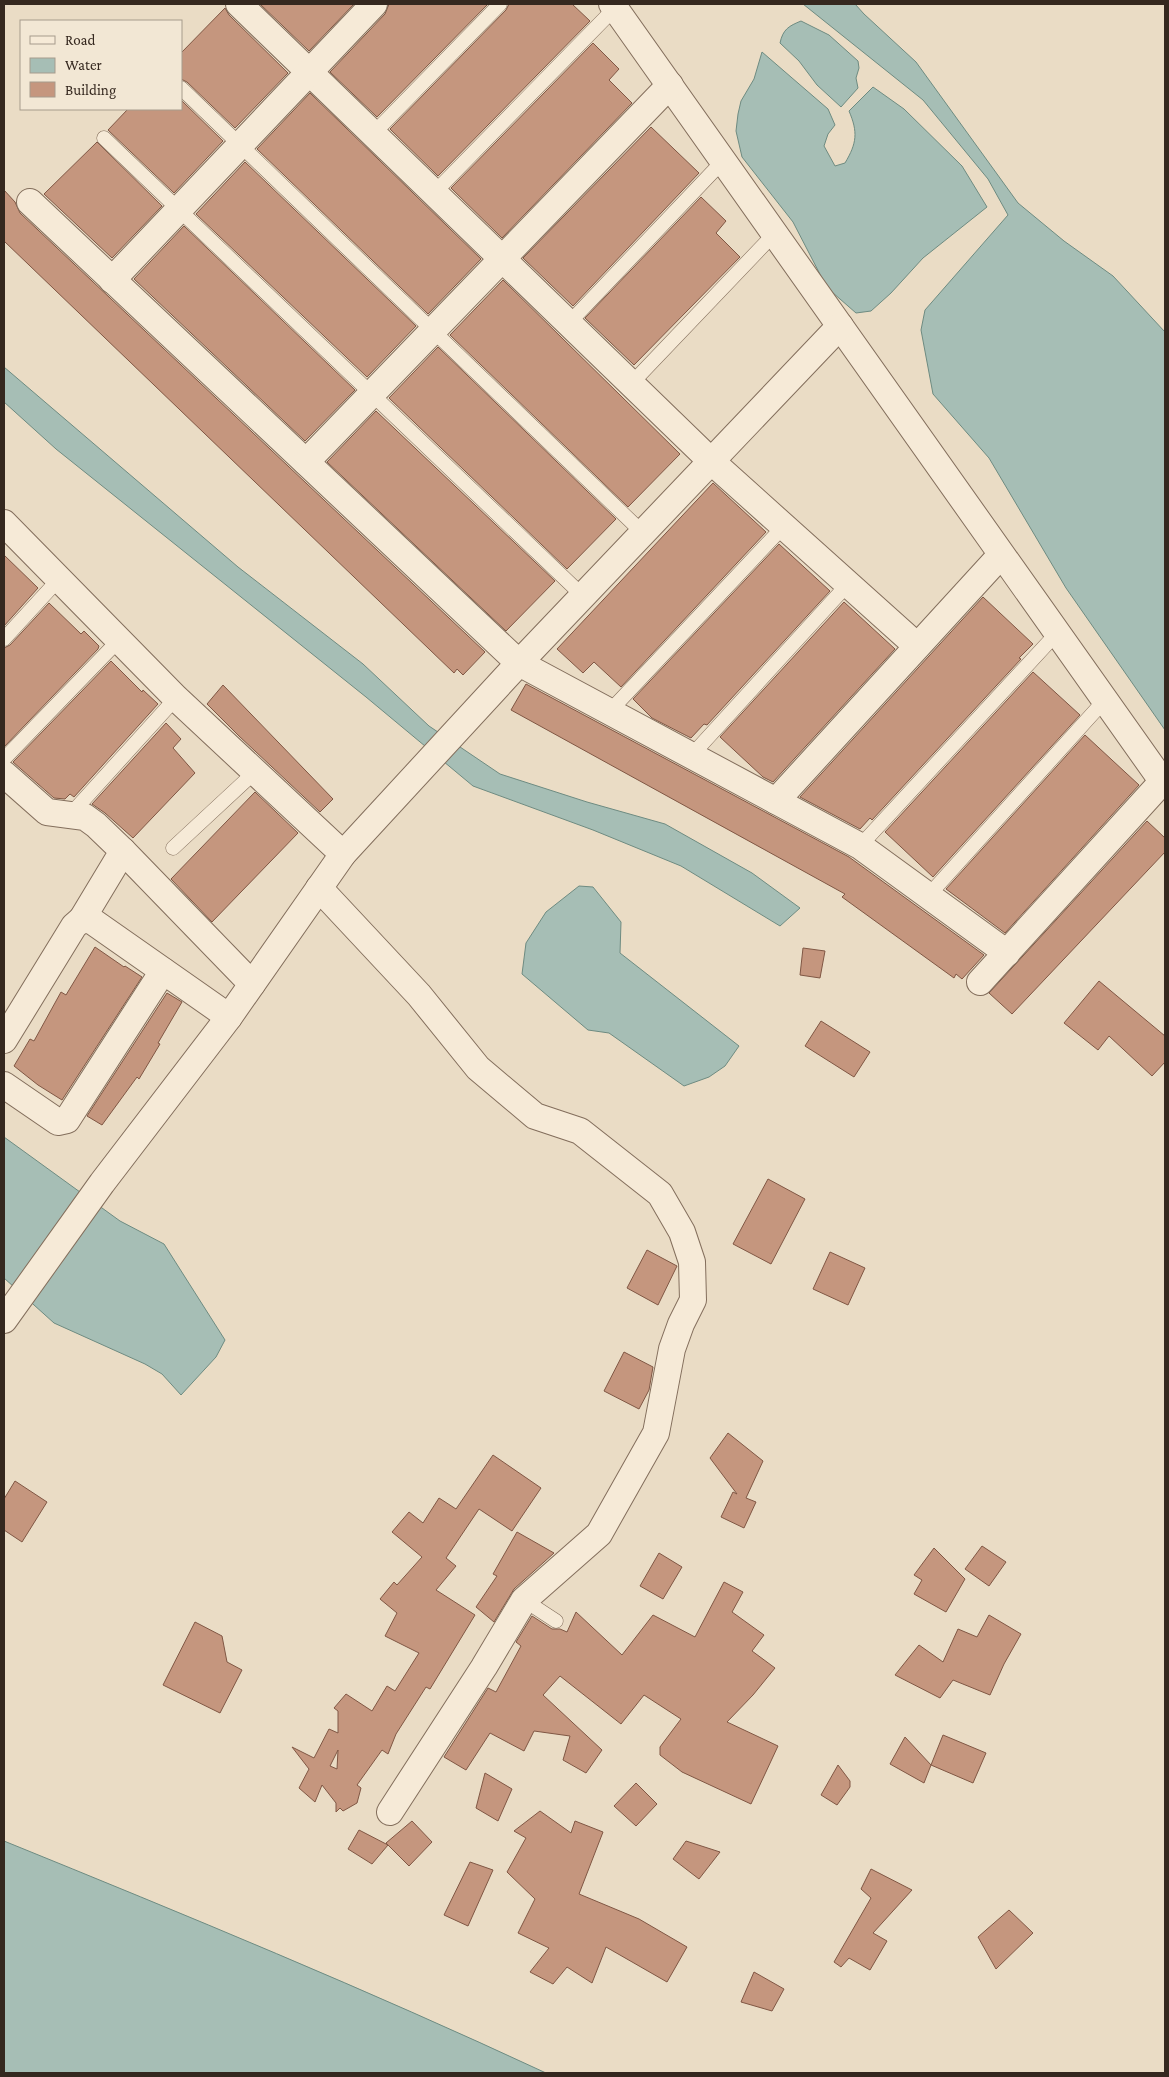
<svg xmlns="http://www.w3.org/2000/svg" width="1169" height="2077" viewBox="0 0 1169 2077" font-family="'Crimson Pro',serif">
<style>
.water{fill:#a6beb5;stroke:#6e8b81}
.building{fill:#c5967e;stroke:#805744;fill-rule:evenodd}
.lines{fill:none;stroke-linecap:round;stroke-linejoin:round}
.service-casing{stroke:#836e5c;stroke-width:15}
.minor-casing{stroke:#836e5c;stroke-width:28}
.service{stroke:#f6ead7;stroke-width:14}
.minor{stroke:#f6ead7;stroke-width:26}
</style>
<rect width="100%" height="100%" fill="#eadcc5"/>
<g class="water">
<polygon points="803,4 855,4 864,14 916,62 1018,203 1064,241 1113,276 1165,332 1165,730 1066,588 989,458 933,394 921,330 925,310 1008,215 988,179 923,100"/>
<path d="M801 21 829 35 858 61 859 68 856 78 858 88 841 107 817 85 799 61 780 43C783 29 789 26 801 21Z"/>
<path d="M762 52 828 109 835 125 828 134 824 146 835 166 845 163C857 143 858 132 849 111L873 87 904 109 962 166 987 207 923 258 891 293 871 311 856 313 832 292 823 280 793 222 742 157 736 131 738 114 741 101 754 79Z"/>
<polygon points="4,367 238,567 363,664 429,726 500,774 587,802 665,824 752,873 800,908 780,926 681,866 593,830 473,786 366,697 56,449 4,402"/>
<polygon points="579,886 593,887 621,922 620,953 739,1046 725,1066 709,1077 684,1086 609,1033 588,1030 522,974 526,943 546,912"/>
<polygon points="4,1137 120,1221 164,1244 225,1340 216,1357 181,1395 162,1374 145,1364 54,1323 4,1278"/>
<path d="M4 1841C186 1915 368 1990 546 2073H4Z"/>
</g>
<g class="building">
<polygon points="260,4 354,4 309,51"/>
<polygon points="389,4 488,4 377,117 330,72 385,14"/>
<polygon points="509,4 572,4 590,21 438,176 390,129 506,10"/>
<polygon points="225,8 229,15 288,73 235,128 187,82 181,79 181,53"/>
<polygon points="593,43 619,69 609,80 632,103 502,238 451,188"/>
<polygon points="310,93 481,259 428,314 257,149"/>
<polygon points="181,100 223,141 174,193 108,130 128,109 181,109"/>
<polygon points="651,127 699,173 573,306 523,258"/>
<polygon points="97,142 162,206 112,258 44,194"/>
<polygon points="245,162 416,326 367,377 196,214"/>
<polygon points="4,190 15,202 20,213 485,652 463,675 457,669 454,673 4,241"/>
<polygon points="701,197 726,221 716,233 740,257 634,365 585,318"/>
<polygon points="184,226 355,390 305,441 134,279"/>
<polygon points="503,280 680,454 628,507 450,335"/>
<polygon points="438,347 616,519 567,569 389,398"/>
<polygon points="376,411 555,581 506,631 327,462"/>
<polygon points="713,483 766,532 621,687 594,662 583,673 557,649"/>
<polygon points="779,544 830,591 707,725 704,724 691,738 652,718 633,699"/>
<polygon points="4,555 38,588 4,626"/>
<polygon points="983,597 1033,644 1019,658 1021,659 872,820 870,818 860,829 800,797"/>
<polygon points="844,602 895,649 773,782 763,777 720,737"/>
<polygon points="49,603 81,634 84,631 99,646 98,649 4,747 4,648 10,645"/>
<polygon points="111,661 142,692 143,690 158,704 74,797 70,794 65,799 54,798 13,762"/>
<polygon points="1033,672 1080,715 933,877 885,832"/>
<polygon points="526,684 849,857 984,955 962,979 956,974 954,978 842,897 845,894 511,710"/>
<polygon points="223,685 333,799 320,812 239,736 207,704"/>
<polygon points="166,723 181,739 173,748 195,773 133,838 105,813 92,804"/>
<polygon points="1085,735 1139,785 1005,933 946,889"/>
<polygon points="255,792 298,833 212,922 171,879"/>
<polygon points="1147,821 1165,838 1165,852 1012,1014 989,993"/>
<polygon points="95,947 124,967 125,966 142,977 62,1100 38,1085 14,1066 30,1039 34,1041 61,992 66,995"/>
<polygon points="803,948 825,951 820,978 800,975"/>
<polygon points="1099,981 1165,1036 1165,1062 1152,1076 1109,1036 1098,1050 1064,1023"/>
<polygon points="167,993 182,1002 158,1043 160,1044 139,1079 137,1077 102,1125 87,1116"/>
<polygon points="821,1021 870,1052 854,1077 805,1046"/>
<polygon points="768,1179 805,1199 771,1264 733,1244"/>
<polygon points="647,1250 677,1266 658,1305 627,1288"/>
<polygon points="830,1252 865,1268 848,1305 813,1289"/>
<polygon points="624,1352 653,1367 649,1390 639,1409 604,1391"/>
<polygon points="728,1433 763,1461 746,1498 756,1502 744,1528 721,1517 733,1492 737,1494 710,1458"/>
<path d="M493 1455 541 1488 512 1531 479 1509 446 1558 456 1566 436 1590 475 1615 430 1689 426 1687 396 1734 388 1754 382 1750 357 1785 361 1788 357 1803 343 1811 340 1808 336 1812V1803L322 1785 315 1802 299 1788 309 1769 292 1747 314 1758 329 1729 338 1733V1711L334 1708 346 1694 372 1711 387 1686 395 1691 419 1653 385 1636 397 1613 380 1599 394 1582 397 1585 422 1557 392 1532 409 1512 423 1523 439 1498 456 1509ZM338 1750 337 1769 330 1766Z"/>
<polygon points="15,1481 47,1502 22,1542 4,1530 4,1499"/>
<polygon points="517,1532 554,1553 514,1589 494,1622 476,1607 497,1576 493,1574"/>
<polygon points="982,1546 1006,1562 989,1586 965,1569"/>
<polygon points="934,1548 965,1579 946,1612 914,1594 922,1580 914,1575"/>
<polygon points="659,1553 682,1567 663,1599 640,1586"/>
<polygon points="724,1582 743,1592 732,1612 764,1635 752,1651 775,1668 753,1695 727,1722 778,1746 751,1804 682,1772 660,1755 660,1747 681,1719 644,1695 621,1724 560,1676 543,1695 602,1750 586,1773 563,1760 570,1736 534,1731 524,1751 490,1733 466,1770 444,1757 488,1688 496,1692 521,1646 516,1642 532,1616 552,1629 560,1629 567,1632 576,1612 622,1655 653,1615 695,1637"/>
<polygon points="989,1615 1021,1634 1004,1664 990,1695 953,1680 940,1698 895,1675 919,1645 943,1662 958,1629 977,1637"/>
<polygon points="195,1622 222,1636 227,1662 242,1670 220,1713 163,1685"/>
<polygon points="943,1735 986,1753 973,1783 931,1765"/>
<polygon points="905,1737 931,1765 924,1783 890,1764"/>
<polygon points="838,1765 850,1781 850,1787 837,1805 821,1795"/>
<polygon points="485,1773 512,1789 498,1821 476,1808"/>
<polygon points="636,1783 657,1804 636,1826 614,1806"/>
<polygon points="540,1811 571,1833 575,1821 603,1832 579,1894 639,1919 687,1947 667,1982 606,1947 592,1983 567,1967 553,1984 530,1972 549,1948 518,1933 535,1899 507,1872 526,1838 514,1831"/>
<polygon points="412,1821 432,1842 409,1866 386,1843"/>
<polygon points="359,1830 388,1845 372,1864 348,1849"/>
<polygon points="686,1841 720,1852 699,1879 673,1859"/>
<polygon points="470,1862 493,1870 468,1926 444,1915"/>
<polygon points="871,1869 912,1890 873,1933 887,1941 870,1970 849,1958 841,1967 834,1962 871,1898 861,1889"/>
<polygon points="1009,1910 1033,1933 996,1969 978,1937"/>
<polygon points="754,1972 784,1989 772,2011 741,2002"/>
</g>
<g class="lines">
<defs>
<g id="service">
<polyline points="181,88 643,533"/>
<polyline points="373,134 500,4"/>
<polyline points="104,138 583,596"/>
<polyline points="434,193 615,8"/>
<polyline points="569,323 723,161"/>
<polyline points="631,384 775,233"/>
<polyline points="4,639 59,579"/>
<polyline points="610,711 784,526"/>
<polyline points="691,756 848,584"/>
<polyline points="4,759 119,640"/>
<polyline points="70,815 176,698"/>
<polyline points="860,846 1057,633"/>
<polyline points="173,848 255,772"/>
<polyline points="928,896 1104,701"/>
<polyline points="524,1600 556,1621"/>
</g>
<g id="minor">
<polyline points="239,4 711,461 917,646"/>
<polyline points="612,4 1165,785"/>
<polyline points="30,202 519,663 860,846 1007,953"/>
<polyline points="112,280 374,4"/>
<polyline points="306,462 670,85"/>
<polyline points="4,523 176,698 343,854"/>
<polyline points="4,774 47,812 85,817 96,825 123,851 82,919"/>
<polyline points="776,801 1001,555"/>
<polyline points="123,851 252,984"/>
<polyline points="319,888 419,995 478,1068 535,1116 580,1131 660,1194 682,1232 692,1262 693,1300 681,1324 672,1349 656,1433 599,1534 524,1600 484,1667 390,1812"/>
<polyline points="980,982 1162,782"/>
<polyline points="4,1040 74,926 82,919 92,921 229,1017"/>
<polyline points="4,1085 58,1122 67,1120 163,971"/>
<polyline points="4,1320 102,1183 229,1017 343,854 519,663 840,326"/>
</g>
</defs>
<use href="#service" class="service-casing"/>
<use href="#minor" class="minor-casing"/>
<use href="#service" class="service"/>
<use href="#minor" class="minor"/>
</g>
<rect width="1169" height="2077" fill="none" stroke="#35281f" stroke-width="10"/>
<rect x="20" y="20" width="162" height="90" fill="#f2e7d4" stroke="#a69b8c"/>
<rect x="30" y="36" width="25" height="8" fill="#f6ead7" stroke="#a69b8c"/>
<text x="65" y="45" font-size="15" fill="#35281f">Road</text>
<rect x="30" y="58" width="25" height="15" fill="#a6beb5" stroke="#a69b8c"/>
<text x="65" y="70" font-size="15" fill="#35281f">Water</text>
<rect x="30" y="82" width="25" height="15" fill="#c5967e" stroke="#a69b8c"/>
<text x="65" y="95" font-size="15" fill="#35281f">Building</text>
</svg>
